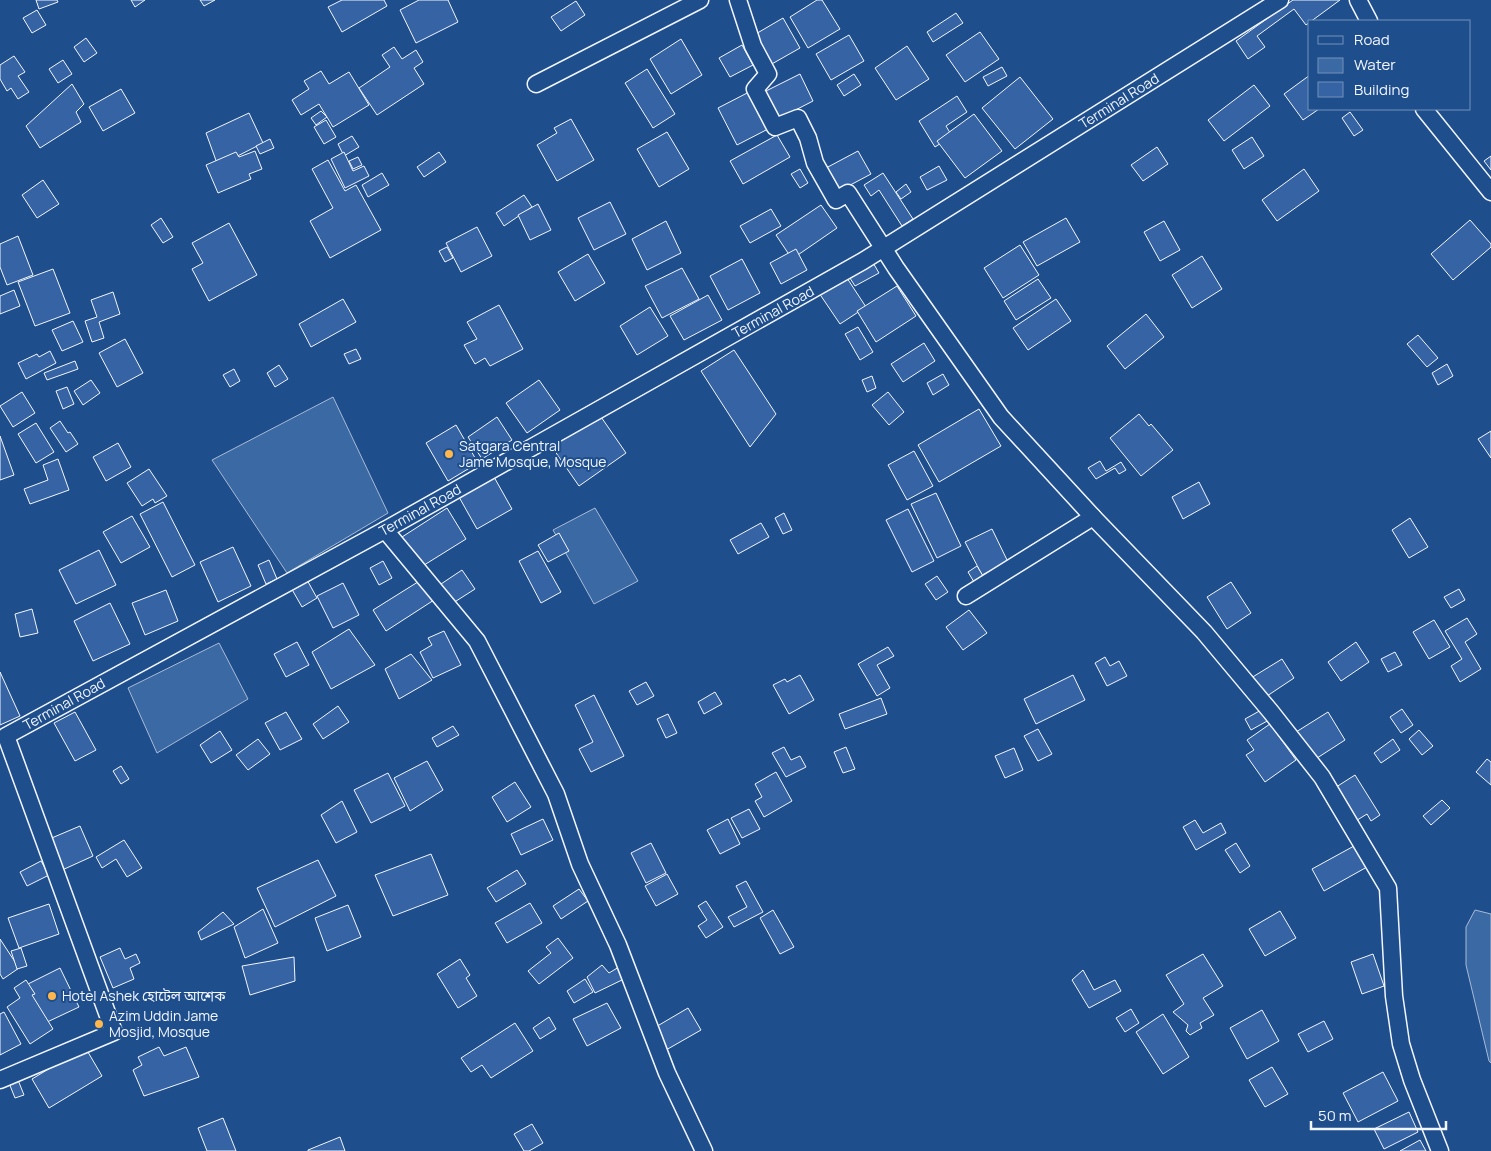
<svg xmlns="http://www.w3.org/2000/svg" width="1491" height="1151" viewBox="0 0 1491 1151" font-family="Manrope,'Noto Sans Bengali',sans-serif">
<style>
.water{fill:#3b69a3;stroke:#a8bbd7}
.building{fill:#3563a3;stroke:#f2f6ff}
.lines{fill:none;stroke-linecap:round;stroke-linejoin:round}
.minor-casing{stroke:#f2f6ff;stroke-width:19}
.minor{stroke:#1f4e8c;stroke-width:16}
.poi-dot{fill:#ffb74d;stroke:#1f4e8c;stroke-width:2}
.labels{text-anchor:middle;stroke-width:4;stroke-linejoin:round;paint-order:stroke}
.street-label{font-size:14px;fill:#f2f6ff;stroke:#1f4e8c}
.poi-label{font-size:14px;fill:#f2f6ff;stroke:#1f4e8c;text-anchor:start}
</style>
<rect width="100%" height="100%" fill="#1f4e8c"/>
<g class="water">
<polygon points="333,397 388,513 287,573 212,460"/>
<polygon points="595,508 638,581 594,604 553,530"/>
<polygon points="219,643 248,699 157,753 128,688"/>
<polygon points="1475,910 1491,914 1491,1063 1489,1061 1466,965 1466,927"/>
</g>
<g class="building">
<polygon points="36,0 57,0 58,2 39,9"/>
<polygon points="131,0 145,0 135,7"/>
<polygon points="200,0 215,0 204,6"/>
<polygon points="342,0 384,0 387,6 342,32 328,7"/>
<polygon points="419,0 448,0 458,22 416,43 400,10"/>
<polygon points="817,0 822,0 840,29 808,48 790,17"/>
<polygon points="1293,0 1340,0 1306,25 1294,9 1257,36 1265,47 1248,59 1236,41"/>
<polygon points="576,1 585,15 561,31 551,17"/>
<polygon points="37,10 46,25 32,33 23,18"/>
<polygon points="956,13 963,23 933,42 927,32"/>
<polygon points="783,18 800,48 770,65 754,35"/>
<polygon points="980,32 999,59 965,82 946,55"/>
<polygon points="849,35 864,61 831,80 816,54"/>
<polygon points="86,38 97,53 84,62 74,47"/>
<polygon points="681,39 702,75 671,94 650,59"/>
<polygon points="742,45 753,65 730,77 719,58"/>
<polygon points="907,46 929,79 896,100 875,68"/>
<polygon points="394,47 402,59 416,50 423,62 414,68 424,84 377,115 359,88 390,67 382,55"/>
<polygon points="14,56 25,72 18,76 29,92 18,99 11,88 7,91 0,79 0,65"/>
<polygon points="63,60 72,74 58,83 49,69"/>
<polygon points="1002,67 1007,76 988,86 983,77"/>
<polygon points="647,69 675,114 653,128 625,83"/>
<polygon points="321,71 329,84 349,72 369,105 333,127 319,104 301,115 292,100 309,89 304,81"/>
<polygon points="800,74 813,101 778,119 764,92"/>
<polygon points="854,74 861,85 844,96 837,85"/>
<polygon points="1310,75 1310,109 1319,109 1303,120 1284,94"/>
<polygon points="1020,77 1053,119 1015,149 982,108"/>
<polygon points="72,84 84,104 76,112 81,122 40,148 26,126"/>
<polygon points="1254,85 1270,106 1224,141 1208,120"/>
<polygon points="121,89 135,113 103,131 89,107"/>
<polygon points="751,91 770,128 737,145 718,108"/>
<polygon points="957,96 967,112 946,126 952,136 935,147 919,121"/>
<polygon points="321,111 327,117 316,125 311,118"/>
<polygon points="1350,112 1363,130 1354,136 1342,118"/>
<polygon points="249,113 263,143 218,166 206,133"/>
<polygon points="974,114 1002,151 965,178 937,141"/>
<polygon points="571,119 594,160 557,181 537,145 557,133 554,128"/>
<polygon points="326,120 336,137 324,144 314,127"/>
<polygon points="667,132 689,169 659,187 637,149"/>
<polygon points="777,135 790,157 743,184 730,161"/>
<polygon points="352,136 359,147 344,156 338,144"/>
<polygon points="1252,137 1264,156 1244,169 1232,150"/>
<polygon points="270,139 274,148 260,154 256,146"/>
<polygon points="1157,147 1168,164 1143,181 1131,165"/>
<polygon points="255,151 262,169 249,174 251,179 218,193 206,165 236,152 239,157"/>
<polygon points="858,151 871,174 839,191 826,168"/>
<polygon points="344,152 353,171 364,166 369,176 345,188 331,159"/>
<polygon points="439,152 446,162 424,177 417,167"/>
<polygon points="1491,156 1491,170 1484,161"/>
<polygon points="358,157 362,165 353,169 349,161"/>
<polygon points="328,160 345,191 356,185 381,230 330,258 310,221 333,208 312,169"/>
<polygon points="939,166 947,180 927,190 920,177"/>
<polygon points="800,169 808,183 800,188 791,174"/>
<polygon points="1304,169 1319,191 1277,221 1262,200"/>
<polygon points="382,173 389,185 368,197 362,185"/>
<polygon points="883,173 913,219 902,226 879,190 871,196 864,185"/>
<polygon points="43,180 59,204 37,218 22,195"/>
<polygon points="906,184 911,192 901,199 896,192"/>
<polygon points="524,195 532,207 504,226 496,213"/>
<polygon points="610,202 626,234 594,250 578,218"/>
<polygon points="538,204 551,230 530,240 518,215"/>
<polygon points="821,205 837,228 792,259 776,235"/>
<polygon points="771,209 781,226 750,243 740,226"/>
<polygon points="161,218 173,237 163,243 151,225"/>
<polygon points="1066,218 1080,242 1037,266 1023,242"/>
<polygon points="1470,220 1491,244 1491,247 1453,280 1431,254"/>
<polygon points="666,221 681,253 647,270 632,239"/>
<polygon points="1164,221 1180,250 1160,261 1144,232"/>
<polygon points="229,223 257,275 209,301 192,269 203,263 192,243"/>
<polygon points="477,227 492,256 461,272 446,243"/>
<polygon points="18,236 33,275 7,285 0,267 0,244"/>
<polygon points="1020,245 1039,275 1003,298 984,268"/>
<polygon points="447,247 453,258 445,262 439,251"/>
<polygon points="796,249 807,270 781,284 770,263"/>
<polygon points="588,254 605,283 575,301 558,272"/>
<polygon points="1202,256 1222,289 1192,308 1172,275"/>
<polygon points="742,259 760,293 728,310 710,276"/>
<polygon points="872,261 879,273 855,286 848,275"/>
<polygon points="682,268 699,299 662,318 645,286"/>
<polygon points="53,269 70,313 35,326 18,282"/>
<polygon points="845,275 866,307 840,324 819,293"/>
<polygon points="1038,279 1051,298 1016,320 1004,301"/>
<polygon points="897,286 916,316 876,342 857,311"/>
<polygon points="14,290 20,306 0,314 0,296"/>
<polygon points="113,292 120,314 99,322 104,338 92,342 85,321 97,317 91,300"/>
<polygon points="708,295 722,320 684,340 670,316"/>
<polygon points="343,299 356,322 311,347 299,324"/>
<polygon points="1056,299 1071,321 1028,350 1013,328"/>
<polygon points="499,305 523,349 490,366 485,358 475,364 464,345 477,339 467,322"/>
<polygon points="650,307 668,336 637,355 620,326"/>
<polygon points="1146,314 1164,337 1125,369 1107,346"/>
<polygon points="73,321 83,342 62,351 52,330"/>
<polygon points="858,327 873,352 860,360 845,334"/>
<polygon points="1418,335 1438,358 1427,367 1407,344"/>
<polygon points="125,339 143,373 117,387 99,353"/>
<polygon points="924,343 935,361 903,382 891,364"/>
<polygon points="356,349 361,359 349,364 344,354"/>
<polygon points="734,350 776,414 750,447 701,371"/>
<polygon points="50,351 56,363 26,379 18,363 37,354 39,357"/>
<polygon points="75,361 78,369 47,380 44,373"/>
<polygon points="1447,364 1453,376 1438,385 1432,373"/>
<polygon points="279,365 288,379 275,387 267,373"/>
<polygon points="234,369 240,381 230,387 223,375"/>
<polygon points="943,374 949,385 933,395 927,383"/>
<polygon points="872,376 876,388 867,392 862,380"/>
<polygon points="91,380 100,393 83,405 74,391"/>
<polygon points="539,380 560,410 527,433 506,403"/>
<polygon points="67,387 74,404 63,409 56,391"/>
<polygon points="22,392 35,413 13,427 0,406"/>
<polygon points="888,392 904,412 889,425 872,405"/>
<polygon points="979,409 1001,446 939,482 918,445"/>
<polygon points="599,414 626,453 579,486 552,447"/>
<polygon points="1139,414 1149,426 1151,424 1173,450 1141,476 1110,438"/>
<polygon points="497,417 512,440 482,459 468,437"/>
<polygon points="60,421 68,433 70,432 78,444 66,452 50,428"/>
<polygon points="36,423 54,452 36,463 18,434"/>
<polygon points="456,425 478,463 448,481 426,443"/>
<polygon points="1491,431 1491,458 1478,439"/>
<polygon points="0,436 14,475 0,480"/>
<polygon points="118,443 131,467 106,481 93,457"/>
<polygon points="914,451 933,486 907,500 888,465"/>
<polygon points="58,459 69,490 30,504 24,489 48,480 43,465"/>
<polygon points="1100,461 1106,471 1121,462 1126,470 1119,474 1115,468 1096,479 1088,468"/>
<polygon points="149,469 167,496 155,503 153,499 142,506 127,483"/>
<polygon points="494,477 512,509 477,529 459,497"/>
<polygon points="1199,482 1210,504 1183,519 1172,497"/>
<polygon points="936,493 961,546 937,558 911,504"/>
<polygon points="163,502 195,565 172,577 140,514"/>
<polygon points="447,508 466,539 421,567 402,537"/>
<polygon points="908,509 934,561 912,572 886,520"/>
<polygon points="784,513 792,530 783,534 775,518"/>
<polygon points="132,516 150,547 121,563 103,532"/>
<polygon points="1410,518 1428,547 1409,558 1392,530"/>
<polygon points="761,523 769,537 738,554 730,540"/>
<polygon points="992,529 1008,562 982,575 965,542"/>
<polygon points="559,533 569,551 548,562 538,545"/>
<polygon points="233,547 251,586 218,602 200,562"/>
<polygon points="99,550 116,585 76,604 59,570"/>
<polygon points="538,551 561,592 541,603 519,561"/>
<polygon points="269,560 277,579 266,584 258,565"/>
<polygon points="383,561 392,578 379,585 370,568"/>
<polygon points="977,566 986,581 977,587 968,572"/>
<polygon points="462,570 475,589 453,603 441,584"/>
<polygon points="937,576 948,592 936,600 925,584"/>
<polygon points="306,578 317,598 302,607 290,586"/>
<polygon points="421,580 434,600 386,631 373,610"/>
<polygon points="1231,582 1251,613 1227,629 1207,597"/>
<polygon points="343,583 359,615 333,628 317,596"/>
<polygon points="1459,589 1465,600 1451,608 1444,597"/>
<polygon points="166,590 178,621 145,635 132,603"/>
<polygon points="110,603 130,644 93,661 74,621"/>
<polygon points="32,609 38,633 20,637 15,614"/>
<polygon points="969,610 987,633 963,650 946,627"/>
<polygon points="1467,618 1477,634 1465,642 1481,669 1460,682 1451,666 1462,659 1445,631"/>
<polygon points="1434,620 1450,647 1429,659 1413,632"/>
<polygon points="349,629 375,665 331,689 312,652"/>
<polygon points="444,631 461,665 433,678 420,652 432,645 428,638"/>
<polygon points="297,642 309,665 286,677 274,654"/>
<polygon points="1356,642 1369,662 1341,681 1328,662"/>
<polygon points="888,647 894,656 877,665 890,688 877,696 858,664"/>
<polygon points="1395,652 1402,665 1388,672 1381,659"/>
<polygon points="411,654 432,680 399,699 385,669"/>
<polygon points="1105,657 1110,666 1119,661 1127,676 1107,686 1095,663"/>
<polygon points="1282,659 1294,678 1264,698 1251,678"/>
<polygon points="0,672 20,716 0,725"/>
<polygon points="800,675 814,700 789,714 773,685 785,679 787,682"/>
<polygon points="1073,675 1085,700 1036,724 1024,699"/>
<polygon points="646,682 654,696 637,705 629,691"/>
<polygon points="715,692 722,704 704,714 698,702"/>
<polygon points="594,695 624,756 591,772 579,749 593,742 575,705"/>
<polygon points="881,698 887,714 845,729 839,714"/>
<polygon points="338,706 349,722 323,739 313,724"/>
<polygon points="1263,709 1269,720 1251,730 1245,719"/>
<polygon points="1402,709 1413,725 1401,733 1390,717"/>
<polygon points="75,712 96,750 75,761 54,723"/>
<polygon points="286,712 302,739 280,750 265,723"/>
<polygon points="1328,712 1345,740 1314,760 1296,732"/>
<polygon points="668,714 677,733 666,738 657,719"/>
<polygon points="1270,724 1296,760 1265,782 1246,755 1254,750 1247,740"/>
<polygon points="453,726 459,735 437,747 432,738"/>
<polygon points="1038,729 1052,754 1038,761 1024,736"/>
<polygon points="1419,730 1433,746 1422,755 1409,739"/>
<polygon points="220,731 232,750 211,763 200,745"/>
<polygon points="258,739 270,754 248,770 236,755"/>
<polygon points="1393,739 1400,750 1381,763 1374,753"/>
<polygon points="784,747 791,760 800,756 806,767 786,777 772,753"/>
<polygon points="846,747 855,769 843,773 834,752"/>
<polygon points="1014,748 1023,770 1005,778 995,756"/>
<polygon points="1487,759 1491,762 1491,785 1476,772"/>
<polygon points="427,761 443,790 410,811 394,778"/>
<polygon points="121,766 129,779 121,784 113,771"/>
<polygon points="776,772 792,801 764,817 755,801 762,797 755,784"/>
<polygon points="388,773 405,806 371,823 354,790"/>
<polygon points="1355,775 1380,815 1371,821 1367,814 1354,822 1333,789"/>
<polygon points="515,782 531,807 507,822 492,797"/>
<polygon points="1442,800 1450,808 1431,825 1423,816"/>
<polygon points="342,801 357,832 336,843 321,815"/>
<polygon points="749,809 760,829 742,838 731,818"/>
<polygon points="543,819 553,840 521,855 511,834"/>
<polygon points="728,819 740,844 720,854 707,830"/>
<polygon points="1195,820 1203,833 1221,823 1226,833 1196,850 1183,827"/>
<polygon points="80,826 93,856 60,871 47,840"/>
<polygon points="124,840 142,868 127,877 116,859 102,868 96,857"/>
<polygon points="651,843 666,873 646,883 631,853"/>
<polygon points="1236,843 1250,866 1240,873 1225,850"/>
<polygon points="1354,846 1367,867 1324,891 1312,869"/>
<polygon points="431,854 448,895 393,916 375,875"/>
<polygon points="318,860 336,896 275,927 257,888"/>
<polygon points="41,861 49,875 27,886 20,872"/>
<polygon points="517,870 526,884 496,902 487,888"/>
<polygon points="667,874 678,894 656,906 645,886"/>
<polygon points="746,881 763,912 734,927 728,917 747,907 736,886"/>
<polygon points="579,889 588,901 561,919 553,906"/>
<polygon points="706,901 723,927 706,938 698,926 707,920 698,906"/>
<polygon points="530,903 542,923 507,943 495,923"/>
<polygon points="49,904 59,934 19,948 8,918"/>
<polygon points="348,905 361,937 327,951 315,918"/>
<polygon points="263,909 278,943 245,958 234,927"/>
<polygon points="773,910 794,947 780,954 760,918"/>
<polygon points="1280,911 1296,938 1265,956 1249,929"/>
<polygon points="223,912 234,924 201,940 198,932"/>
<polygon points="558,938 573,958 539,984 528,971 551,953 546,947"/>
<polygon points="0,939 19,968 3,979 0,974"/>
<polygon points="21,948 27,966 17,969 11,951"/>
<polygon points="120,948 125,959 136,954 140,963 130,968 134,979 113,988 100,957"/>
<polygon points="1203,954 1223,986 1203,998 1214,1015 1200,1023 1202,1028 1190,1035 1186,1031 1188,1025 1173,1012 1184,1004 1166,975"/>
<polygon points="1373,954 1384,986 1362,994 1351,962"/>
<polygon points="294,957 295,981 250,995 242,966"/>
<polygon points="460,959 470,975 466,978 477,996 458,1008 437,974"/>
<polygon points="602,965 609,973 619,967 624,979 595,993 587,977"/>
<polygon points="60,968 79,1007 45,1023 26,985"/>
<polygon points="1083,970 1094,990 1115,980 1121,991 1089,1008 1072,980"/>
<polygon points="585,979 593,992 574,1003 567,991"/>
<polygon points="26,980 35,994 32,995 53,1029 30,1044 7,1007 20,998 14,988"/>
<polygon points="607,1003 621,1028 587,1046 573,1019"/>
<polygon points="688,1008 701,1030 666,1050 654,1028"/>
<polygon points="1131,1009 1139,1023 1125,1032 1116,1018"/>
<polygon points="1262,1010 1279,1041 1247,1059 1230,1028"/>
<polygon points="4,1012 21,1044 0,1055 0,1014"/>
<polygon points="1163,1014 1189,1057 1163,1074 1136,1032"/>
<polygon points="549,1017 556,1029 540,1039 533,1028"/>
<polygon points="1324,1021 1333,1039 1308,1052 1298,1034"/>
<polygon points="515,1023 533,1051 491,1078 482,1065 471,1072 461,1058"/>
<polygon points="85,1047 102,1076 49,1108 32,1079"/>
<polygon points="159,1047 164,1056 186,1047 199,1077 144,1096 133,1070 142,1065 138,1057"/>
<polygon points="1272,1067 1288,1094 1265,1107 1249,1080"/>
<polygon points="1383,1072 1398,1101 1358,1122 1343,1093"/>
<polygon points="18,1080 24,1095 15,1098 9,1083"/>
<polygon points="1409,1112 1418,1132 1384,1149 1374,1129"/>
<polygon points="223,1118 236,1151 207,1151 198,1128"/>
<polygon points="532,1124 543,1143 529,1151 524,1151 514,1134"/>
<polygon points="340,1137 345,1151 308,1151 308,1150"/>
<polygon points="1420,1140 1426,1151 1400,1151"/>
</g>
<g class="lines">
<defs>
<g id="minor">
<polyline points="738,0 753,46 768,74 755,89 775,127 798,118 808,138 815,163 836,200 848,193 896,268 1001,417 1093,517 1204,632 1271,712 1322,777 1388,888 1394,996 1401,1044 1412,1080 1440,1151"/>
<polyline points="1358,0 1369,21"/>
<polyline points="536,84 700,0"/>
<polyline points="1424,109 1491,192"/>
<polyline points="385,530 477,641 556,794 580,864 618,945 667,1073 704,1151"/>
<polyline points="966,596 1093,517"/>
<polyline points="0,1080 114,1032 6,736 385,530 863,261 1280,0"/>
</g>
</defs>
<use href="#minor" class="minor-casing"/>
<use href="#minor" class="minor"/>
</g>
<g class="poi-dot">
<circle cx="449" cy="454" r="5"/>
<circle cx="52" cy="996" r="5"/>
<circle cx="99" cy="1024" r="5"/>
</g>
<g class="labels">
<g class="street-label">
<text transform="translate(1119 101) rotate(-32)" y="5">Terminal Road</text>
<text transform="translate(773 312) rotate(-29)" y="5">Terminal Road</text>
<text transform="translate(420 510) rotate(-29)" y="5">Terminal Road</text>
<text transform="translate(64 704) rotate(-29)" y="5">Terminal Road</text>
</g>
<g class="poi-label">
<text x="459" y="451">Satgara Central<tspan x="459" dy="16">Jame Mosque, Mosque</tspan></text>
<text x="62" y="1001">Hotel Ashek হোটেল আশেক</text>
<text x="109" y="1021">Azim Uddin Jame<tspan x="109" dy="16">Mosjid, Mosque</tspan></text>
</g>
</g>
<rect x="1308" y="20" width="162" height="90" fill="#1f4e8c" stroke="#7391ba"/>
<rect x="1318" y="36" width="25" height="8" fill="#1f4e8c" stroke="#7391ba"/>
<text x="1354" y="45" font-size="15" fill="#f2f6ff">Road</text>
<rect x="1318" y="58" width="25" height="15" fill="#3b69a3" stroke="#7391ba"/>
<text x="1354" y="70" font-size="15" fill="#f2f6ff">Water</text>
<rect x="1318" y="82" width="25" height="15" fill="#3563a3" stroke="#7391ba"/>
<text x="1354" y="95" font-size="15" fill="#f2f6ff">Building</text>
<path d="M1311 1121v8h135v-8" fill="none" stroke="#f2f6ff" stroke-width="2.5"/>
<text x="1318" y="1121" font-size="15" fill="#f2f6ff" stroke="#1f4e8c" stroke-width="4" paint-order="stroke">50 m</text>
</svg>
